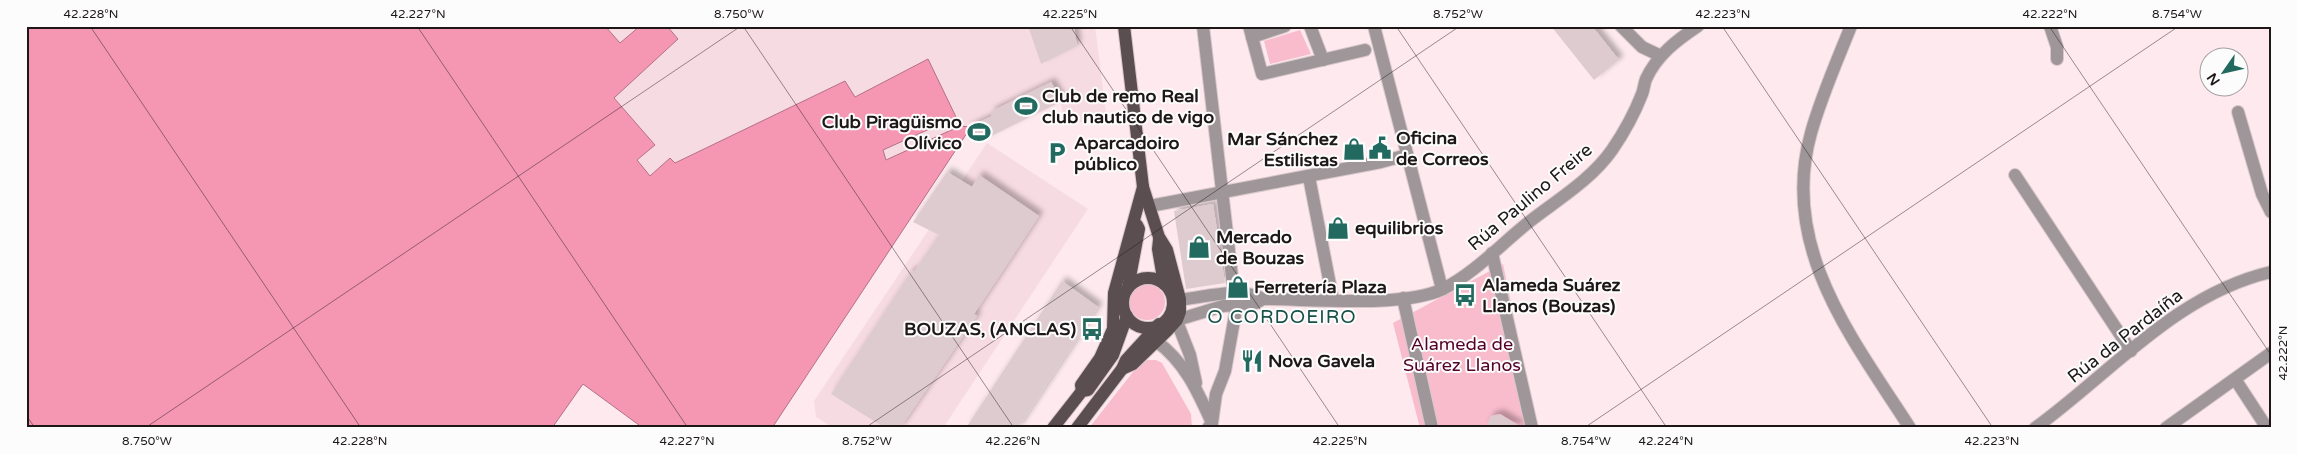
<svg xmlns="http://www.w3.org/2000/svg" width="2297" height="454" viewBox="0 0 2297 454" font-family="'Varela Round',sans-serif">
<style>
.built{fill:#f7dbe2}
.green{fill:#f8bccc}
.water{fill:#f597b3;stroke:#b47184}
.building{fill:#decbd0;filter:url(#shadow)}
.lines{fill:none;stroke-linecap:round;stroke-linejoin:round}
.pedestrian-casing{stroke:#d9c7cc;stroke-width:14}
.minor-casing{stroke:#d9c7cc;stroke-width:14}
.tertiary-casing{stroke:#d9c7cc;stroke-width:14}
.primary-casing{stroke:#d9c7cc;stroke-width:14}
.pedestrian{stroke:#9e9698;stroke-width:12}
.minor{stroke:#9e9698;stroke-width:12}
.tertiary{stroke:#9e9698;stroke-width:12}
.primary{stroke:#5b4e51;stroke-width:12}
.ticks{fill:none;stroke:#1d1718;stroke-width:1;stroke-opacity:0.45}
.labels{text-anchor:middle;stroke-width:4;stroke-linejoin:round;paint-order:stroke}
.poi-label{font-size:18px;font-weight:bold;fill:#1d1718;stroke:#fcfcfc;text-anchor:start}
.street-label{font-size:18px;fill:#1d1718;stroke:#fcfcfc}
.park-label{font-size:18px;fill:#550028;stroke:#fcfcfc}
.neighbourhood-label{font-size:19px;letter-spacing:1px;fill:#185048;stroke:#fcfcfc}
.neatline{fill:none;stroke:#1d1718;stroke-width:2}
.ticks-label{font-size:12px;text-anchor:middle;fill:#1d1718}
</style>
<defs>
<filter id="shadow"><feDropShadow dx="4.5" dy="-4.5" stdDeviation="2.5" flood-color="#0004"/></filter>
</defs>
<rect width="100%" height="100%" fill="#fde9ee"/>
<g class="built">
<polygon points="605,26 640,26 620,43"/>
<polygon points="667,26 1095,26 1107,120 1064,123 1061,102 983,140 971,127 960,126 886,160 883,151 928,59 854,97 845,81 675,163 670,158 650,176 637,160 655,145 614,98 678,39"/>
<polygon points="987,143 1088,209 943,428 833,428 816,417 814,401"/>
</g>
<g class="green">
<polygon points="1300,30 1311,54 1270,64 1264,41"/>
<polygon points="1503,264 1537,428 1420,428 1393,323"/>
<circle cx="1147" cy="302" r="18"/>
<polygon points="1148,360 1156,360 1162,363 1191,414 1192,428 1089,428 1140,363"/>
</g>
<polygon class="water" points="26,26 605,26 620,43 640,26 667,26 678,39 614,98 655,145 637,160 650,176 670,158 675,163 845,81 855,97 928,59 956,117 883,150 886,160 960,126 971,127 772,428 643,428 583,384 552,428 26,428"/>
<g class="building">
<polygon points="1028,26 1074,26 1077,46 1041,64"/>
<polygon points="1551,26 1592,26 1619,60 1594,80"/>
<polygon points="1051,82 1062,101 983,140 967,128 992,116 990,112"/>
<polygon points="947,172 972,187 979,175 1039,216 974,314 977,316 900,428 885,428 831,394 912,270 914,272 939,235 913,222"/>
<polygon points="1213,204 1225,283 1186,289 1174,211"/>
<polygon points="1062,281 1098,307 1018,428 966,428"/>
<polygon points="1500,414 1523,428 1485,428 1491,416"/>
</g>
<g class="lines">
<defs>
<g id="pedestrian">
<polyline points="1249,26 1262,74 1365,50"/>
<polyline points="1310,26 1323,60"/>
<polyline points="1252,37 1285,26"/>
<polyline points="1492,253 1532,428"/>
<polyline points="1403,298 1432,428"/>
</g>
<g id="minor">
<polyline points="1203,26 1234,294"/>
<polyline points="1374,26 1442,289"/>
<polyline points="1621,26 1642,47 1661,56"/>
<polyline points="2050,26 2057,47 2057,59"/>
<polyline points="2238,112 2262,194 2271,212"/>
<polyline points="2015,175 2131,351"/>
<polyline points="1309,177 1333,300"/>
<polyline points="1150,206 1381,162 1407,155"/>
<path d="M1171 293 1180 299H1186C1209 296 1242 287 1263 299"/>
<polyline points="1172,309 1190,355 1196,383"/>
<path d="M1177 320 1223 306 1256 303 1263 299C1309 299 1404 308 1443 289 1475 273 1501 244 1529 222 1557 200 1591 180 1612 150 1623 134 1635 112 1642 94 1644 89 1644 84 1646 79 1657 55 1677 40 1698 26"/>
<path d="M1156 341C1185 362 1198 392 1212 423"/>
<polyline points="2235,379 2267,428"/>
<polyline points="1208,428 1212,423 1216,394 1225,371 1237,304"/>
<path d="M2035 428C2111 373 2176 294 2271 272"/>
<polyline points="2166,428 2271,353"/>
</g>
<path id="tertiary" d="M1851 26C1837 61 1821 97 1811 133 1779 247 1852 338 1910 428"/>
<g id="primary">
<polyline points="1159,240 1158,249 1164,284"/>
<circle cx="1148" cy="303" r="25"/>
<polyline points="1128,288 1139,229 1137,225"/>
<polyline points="1122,369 1133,364 1167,331 1177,320 1180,312 1180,299 1167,250 1159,237 1143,187 1124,26"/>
<polyline points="1082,391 1081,385 1100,358 1113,329 1114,293 1143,187"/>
<polyline points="1053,428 1082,391 1088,390 1113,355 1127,316"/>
<polyline points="1077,428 1122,369 1126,360 1159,324"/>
</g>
</defs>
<use href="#pedestrian" class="pedestrian-casing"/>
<use href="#minor" class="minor-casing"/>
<use href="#tertiary" class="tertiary-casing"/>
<use href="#primary" class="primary-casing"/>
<use href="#pedestrian" class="pedestrian"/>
<use href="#minor" class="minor"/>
<use href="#tertiary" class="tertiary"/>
<use href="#primary" class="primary"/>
</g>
<path class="ticks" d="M90 26 361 428M417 26 688 428M743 26 1014 428M1070 26 1340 428M1396 26 1667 428M1722 26 1993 428M2049 26 2271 355M26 415 35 428M145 428 741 26M865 428 1460 26M1584 428 2179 26"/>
<defs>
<symbol id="stadium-bare" viewBox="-9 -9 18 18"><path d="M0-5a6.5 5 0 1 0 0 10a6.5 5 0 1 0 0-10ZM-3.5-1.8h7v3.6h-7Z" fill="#22695f" stroke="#fcfcfc" stroke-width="2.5" paint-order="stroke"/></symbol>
<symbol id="civic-bare" viewBox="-9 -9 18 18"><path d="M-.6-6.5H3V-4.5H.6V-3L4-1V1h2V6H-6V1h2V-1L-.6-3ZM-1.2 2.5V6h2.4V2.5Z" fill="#22695f" stroke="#fcfcfc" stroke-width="2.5" paint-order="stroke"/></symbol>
<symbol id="shop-bare" viewBox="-9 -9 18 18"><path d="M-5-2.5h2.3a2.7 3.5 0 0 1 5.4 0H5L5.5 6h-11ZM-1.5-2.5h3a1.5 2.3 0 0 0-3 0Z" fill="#22695f" stroke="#fcfcfc" stroke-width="2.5" paint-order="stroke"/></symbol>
<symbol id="parking-bare" viewBox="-9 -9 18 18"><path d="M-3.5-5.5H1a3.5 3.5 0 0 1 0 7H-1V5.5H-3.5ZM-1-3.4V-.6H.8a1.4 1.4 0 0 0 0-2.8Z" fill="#22695f" stroke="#fcfcfc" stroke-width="2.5" paint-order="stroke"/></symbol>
<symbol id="bus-bare" viewBox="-9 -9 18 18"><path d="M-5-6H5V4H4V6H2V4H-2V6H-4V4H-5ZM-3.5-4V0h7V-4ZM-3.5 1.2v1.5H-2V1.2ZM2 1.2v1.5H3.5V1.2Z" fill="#22695f" stroke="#fcfcfc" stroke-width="2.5" paint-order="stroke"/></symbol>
<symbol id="restaurant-bare" viewBox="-9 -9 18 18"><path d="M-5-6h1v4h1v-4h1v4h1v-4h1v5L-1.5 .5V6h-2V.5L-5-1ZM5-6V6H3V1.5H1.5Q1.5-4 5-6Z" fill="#22695f" stroke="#fcfcfc" stroke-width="2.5" paint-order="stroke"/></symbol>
</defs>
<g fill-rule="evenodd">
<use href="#stadium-bare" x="1010" y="90" width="32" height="32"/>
<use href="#stadium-bare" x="963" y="116" width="32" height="32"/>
<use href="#civic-bare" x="1364" y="132" width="32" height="32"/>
<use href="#shop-bare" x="1338" y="133" width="32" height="32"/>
<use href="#parking-bare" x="1041" y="137" width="32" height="32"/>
<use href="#shop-bare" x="1322" y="212" width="32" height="32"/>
<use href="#shop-bare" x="1183" y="231" width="32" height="32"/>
<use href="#shop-bare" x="1222" y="271" width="32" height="32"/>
<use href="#bus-bare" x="1449" y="279" width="32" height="32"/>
<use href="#bus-bare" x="1076" y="313" width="32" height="32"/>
<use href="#restaurant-bare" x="1236" y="345" width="32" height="32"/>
</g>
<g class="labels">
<g class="poi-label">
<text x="1042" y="102">Club de remo Real<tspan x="1042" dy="21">club nautico de vigo</tspan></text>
<text x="962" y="128" text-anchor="end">Club Piragüismo<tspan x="962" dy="21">Olívico</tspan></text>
<text x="1396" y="144">Oficina<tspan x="1396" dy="21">de Correos</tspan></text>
<text x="1338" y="145" text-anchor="end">Mar Sánchez<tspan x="1338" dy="21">Estilistas</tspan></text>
<text x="1074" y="149">Aparcadoiro<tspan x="1074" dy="21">público</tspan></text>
<text x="1355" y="234">equilibrios</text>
<text x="1216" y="243">Mercado<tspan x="1216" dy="21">de Bouzas</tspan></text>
<text x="1482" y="291">Alameda Suárez<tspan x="1482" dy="21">Llanos (Bouzas)</tspan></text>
<text x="1254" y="293">Ferretería Plaza</text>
<text x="1076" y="335" text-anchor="end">BOUZAS, (ANCLAS)</text>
<text x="1268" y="367">Nova Gavela</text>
</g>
<g class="street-label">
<text transform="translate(1530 197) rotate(-40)" y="6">Rúa Paulino Freire</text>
<text transform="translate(2125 336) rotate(-38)" y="6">Rúa da Pardaíña</text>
</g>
<g class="park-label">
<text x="1462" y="350">Alameda de<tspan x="1462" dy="21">Suárez Llanos</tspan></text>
</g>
<g class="neighbourhood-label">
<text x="1282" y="323">O CORDOEIRO</text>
</g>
</g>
<rect width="2297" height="454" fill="none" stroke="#fcfcfc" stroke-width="55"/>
<g transform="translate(2224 72) rotate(236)"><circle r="24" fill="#fcfcfc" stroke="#a3a0a1"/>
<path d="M0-4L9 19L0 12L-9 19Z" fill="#22695f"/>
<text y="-8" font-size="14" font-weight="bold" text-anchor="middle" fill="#1d1718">N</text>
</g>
<rect x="28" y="28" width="2242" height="398" class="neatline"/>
<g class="ticks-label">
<text x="91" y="18">42.228°N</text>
<text x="418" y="18">42.227°N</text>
<text x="739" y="18">8.750°W</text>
<text x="1070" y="18">42.225°N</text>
<text x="1458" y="18">8.752°W</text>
<text x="1723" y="18">42.223°N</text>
<text x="2050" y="18">42.222°N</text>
<text x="2177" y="18">8.754°W</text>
<text transform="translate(2283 353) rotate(-90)" y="4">42.222°N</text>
<text x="147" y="445">8.750°W</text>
<text x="360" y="445">42.228°N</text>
<text x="687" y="445">42.227°N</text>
<text x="867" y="445">8.752°W</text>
<text x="1013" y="445">42.226°N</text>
<text x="1340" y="445">42.225°N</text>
<text x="1586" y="445">8.754°W</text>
<text x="1666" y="445">42.224°N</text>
<text x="1992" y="445">42.223°N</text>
</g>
</svg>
